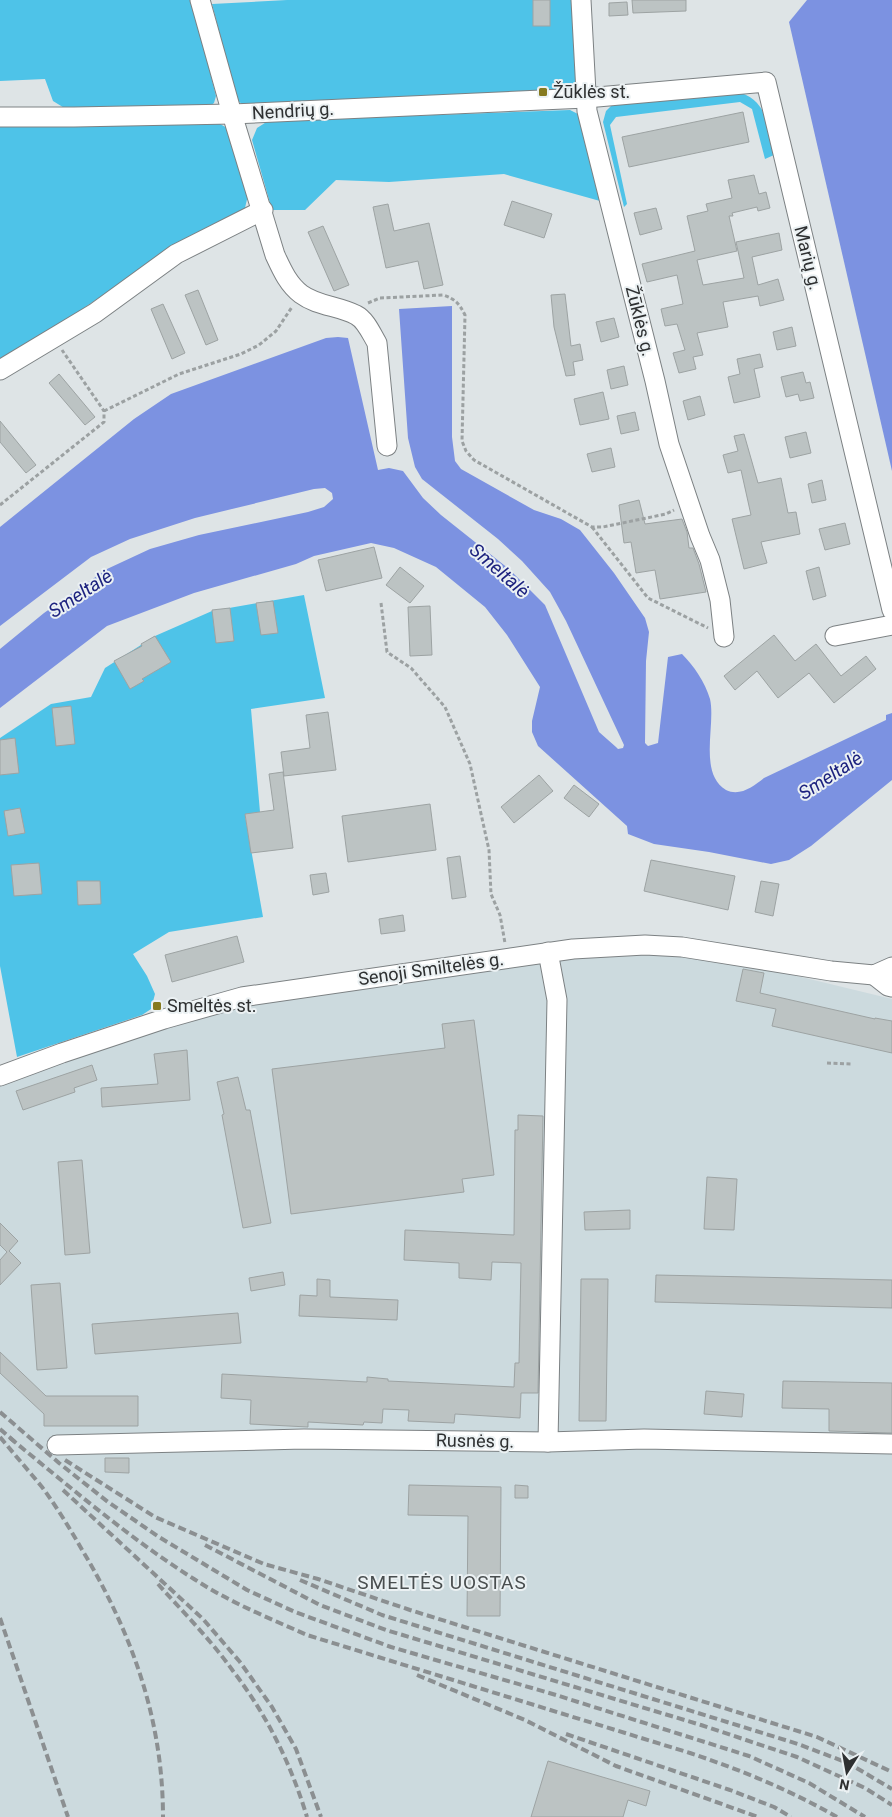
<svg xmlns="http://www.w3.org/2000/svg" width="892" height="1817" viewBox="0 0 892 1817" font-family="Roboto,sans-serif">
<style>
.built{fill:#ccdade}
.green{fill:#4ec3e8}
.water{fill:#7c92e1}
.building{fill:#bcc3c3;stroke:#9da3a3}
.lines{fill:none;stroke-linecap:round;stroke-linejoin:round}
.minor-casing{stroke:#7c8183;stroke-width:21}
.path{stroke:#9ca1a2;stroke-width:3;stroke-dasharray:4 2.5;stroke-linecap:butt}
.minor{stroke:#fff;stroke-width:19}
.rail{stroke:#8b8f91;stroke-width:4;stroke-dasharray:8 4;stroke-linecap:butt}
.poi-dot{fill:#867a1f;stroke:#ebf1f3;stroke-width:2}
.labels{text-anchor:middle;stroke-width:4;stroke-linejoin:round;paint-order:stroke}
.poi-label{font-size:18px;fill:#2e3031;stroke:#ebf1f3;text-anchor:start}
.street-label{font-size:18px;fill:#2e3031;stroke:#ebf1f3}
.water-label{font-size:19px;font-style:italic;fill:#1d237f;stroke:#ebf1f3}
.neighbourhood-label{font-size:19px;letter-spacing:1px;fill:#494e4f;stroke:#ebf1f3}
</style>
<rect width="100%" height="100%" fill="#dee4e6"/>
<polygon class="built" points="643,952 708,957 760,967 892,999 892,1817 0,1817 0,1084 62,1060 243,1004 516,963"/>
<g class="green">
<polygon points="0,0 192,0 216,96 214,103 210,106 66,109 53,101 45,79 0,81"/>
<polygon points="287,0 575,0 578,76 575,84 570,90 243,105 237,100 212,4"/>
<path d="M735 91C768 99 768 126 774 155L765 159 752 109 740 102 616 117 610 125 627 204 624 207 603 122 606 111 612 105Z"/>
<polygon points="570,110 580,115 600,201 504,174 389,182 336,180 305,210 272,210 252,140 257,128 268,121"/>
<polygon points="220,124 229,129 248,195 245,208 239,216 168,251 72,316 0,359 0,127"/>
<polygon points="304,595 325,698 251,709 260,812 245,815 263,917 169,932 133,954 147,976 155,994 151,1009 142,1015 17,1057 0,966 0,738 51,704 91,697 105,668 155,636 212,611"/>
</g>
<g class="water">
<polygon points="807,0 892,0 892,471 789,22"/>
<path d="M452 306V437L455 461 461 469 534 510 561 519 580 530 614 573 645 618 649 632 646 661 645 743 648 746 658 743 668 657 682 654C694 666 705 682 710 699 716 725 698 773 726 790 740 797 754 786 764 778L886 720V715L892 713V780L811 846 789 860 771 864 709 852 654 844 628 834 627 826 538 746 532 732V721L540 687 507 635 485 607 436 567 394 548 371 543 314 556 296 564 194 593 107 626 0 708V649L44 613 107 569 150 549 199 535 308 512 324 507 333 499 332 493 325 488 314 489 195 518 130 539 91 557 0 626V527L134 419 171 394 326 338 338 337 348 338 378 470 389 468 403 471 423 498 441 515 509 569 545 605 599 732 616 747 618 749 623 748 624 745 566 621 550 592 522 561 498 539 422 479 415 467 408 438 399 309Z"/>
</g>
<g class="building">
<rect x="533" y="0" width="17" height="26"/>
<polygon points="632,0 686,0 686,11 633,13"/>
<polygon points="627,2 628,15 609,16 609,3"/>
<polygon points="743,112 749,142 629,167 622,137"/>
<polygon points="754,175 759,194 766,192 770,208 758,211 757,207 732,213 733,216 729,216 737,251 697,260 703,285 744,278 736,242 779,233 782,250 752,257 758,285 778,279 784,300 760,306 758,296 723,302 728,327 697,333 703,355 693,357 696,369 679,373 673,353 685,350 677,324 665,326 661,309 683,304 677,275 647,282 642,264 695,251 687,216 708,211 706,204 732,198 728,180"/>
<polygon points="512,201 552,214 544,238 504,225"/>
<polygon points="388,204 394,231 429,223 443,285 424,289 418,261 386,268 373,207"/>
<polygon points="656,208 662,229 640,235 634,213"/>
<polygon points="323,226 349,285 334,291 308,232"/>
<polygon points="198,290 218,340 206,345 185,295"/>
<polygon points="565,294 571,346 580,344 583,360 573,362 575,375 566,376 554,327 551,295"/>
<polygon points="163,304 185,353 172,359 151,309"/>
<polygon points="614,318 619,337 601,342 596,322"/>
<polygon points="792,327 796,346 777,350 773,332"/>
<polygon points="760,354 763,367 754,369 760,397 734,403 728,377 740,374 737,359"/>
<polygon points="624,366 628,385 611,389 607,370"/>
<polygon points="803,372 806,383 810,382 814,398 800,401 798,394 786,397 781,377"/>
<polygon points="59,374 95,417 85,425 49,383"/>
<polygon points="603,392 609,419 580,425 574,399"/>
<polygon points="700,396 705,415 688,420 683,401"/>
<polygon points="635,412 639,430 621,434 617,416"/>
<polygon points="0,421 36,465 26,473 0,442"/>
<polygon points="806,432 811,453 790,458 785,437"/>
<polygon points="744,434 758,483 781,478 788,513 796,512 800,534 761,542 767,563 744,569 732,519 751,515 741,470 728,473 723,455 738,451 734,436"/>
<polygon points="611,448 615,467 592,472 587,454"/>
<polygon points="822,480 826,500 812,503 808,484"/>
<polygon points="639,500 645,524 682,519 687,532 689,548 693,548 699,564 706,592 660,599 655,570 636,573 631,542 624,543 619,505"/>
<polygon points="845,523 850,544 825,550 819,529"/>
<polygon points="374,547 382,578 326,591 318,560"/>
<polygon points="400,567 424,586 410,603 386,585"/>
<polygon points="819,567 826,596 813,600 806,571"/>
<polygon points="273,601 278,633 261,635 256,603"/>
<polygon points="430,606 432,655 410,656 408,607"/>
<polygon points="230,608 234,641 216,643 212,610"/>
<polygon points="774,635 795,661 816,644 841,676 866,656 876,669 834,703 809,673 778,698 757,671 735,690 724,676"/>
<polygon points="155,636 171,662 142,679 144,681 130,689 114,661 142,646 141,644"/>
<polygon points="71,706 75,744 56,746 52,708"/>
<polygon points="328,712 336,770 284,776 281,752 310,748 306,715"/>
<polygon points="15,738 19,773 0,775 0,740"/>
<polygon points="283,772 293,848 251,853 245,814 274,810 269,774"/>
<polygon points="539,775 553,791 514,823 501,807"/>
<polygon points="574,785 599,804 589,817 564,798"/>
<polygon points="430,804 436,850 348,862 342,816"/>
<polygon points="20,808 25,833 8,836 4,811"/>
<polygon points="460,856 466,897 452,899 447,858"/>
<polygon points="651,860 735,876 728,910 644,891"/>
<polygon points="39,863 42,894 14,896 11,865"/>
<polygon points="326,873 329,892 313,895 310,875"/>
<polygon points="77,881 100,881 101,904 78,905"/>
<polygon points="761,881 779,884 773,916 755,912"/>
<polygon points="403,915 405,931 381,934 379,919"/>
<polygon points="237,936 244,962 172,982 165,955"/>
<polygon points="743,969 764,973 760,993 875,1019 875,1018 892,1021 892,1053 772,1026 776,1009 736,1001"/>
<polygon points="474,1020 494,1175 462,1179 464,1192 291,1214 272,1069 445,1048 442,1024"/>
<polygon points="187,1050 190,1100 102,1107 101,1088 158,1084 154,1054"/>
<polygon points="92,1065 97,1080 74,1088 75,1092 23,1110 16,1091"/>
<polygon points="238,1077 246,1110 250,1110 271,1223 243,1228 222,1115 224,1114 217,1082"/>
<polygon points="518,1115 543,1116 538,1393 521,1393 520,1418 455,1414 454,1423 408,1421 409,1410 383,1409 382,1423 364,1422 363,1425 308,1422 308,1427 250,1424 251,1400 221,1398 222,1374 367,1382 367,1377 388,1379 388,1381 514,1387 515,1363 519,1363 521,1263 492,1262 491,1280 459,1278 459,1263 404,1260 405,1230 514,1235 515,1130 518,1130"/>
<polygon points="82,1160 90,1253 65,1255 58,1162"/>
<polygon points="707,1177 737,1179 734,1230 704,1229"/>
<polygon points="630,1210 630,1229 585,1230 584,1212"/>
<polygon points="0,1223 18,1241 9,1251 21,1263 0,1285 0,1260 7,1252 0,1245"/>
<polygon points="283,1272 285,1285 251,1291 249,1278"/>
<polygon points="656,1275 892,1280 892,1308 655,1302"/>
<polygon points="317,1279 330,1280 330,1297 398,1300 397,1320 299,1316 300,1295 317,1296"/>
<polygon points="581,1279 608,1279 606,1421 579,1421"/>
<polygon points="60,1283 67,1368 37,1370 31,1285"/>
<polygon points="238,1313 241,1343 95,1354 92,1324"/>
<polygon points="0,1352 46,1396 138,1396 138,1426 44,1426 44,1414 0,1373"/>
<polygon points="783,1381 892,1383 892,1433 829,1431 829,1409 782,1408"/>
<polygon points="706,1391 744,1394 742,1417 704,1414"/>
<polygon points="105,1458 129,1458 129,1473 105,1472"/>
<polygon points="409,1485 501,1487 500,1616 467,1616 468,1516 408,1515"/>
<polygon points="515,1485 528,1486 528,1498 515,1498"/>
<polygon points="548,1761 650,1791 646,1806 628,1800 623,1817 531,1817"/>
</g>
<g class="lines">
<defs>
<g id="minor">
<path d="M200 0 232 114 275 255C282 270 288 284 301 294 317 306 339 306 356 315 366 320 372 335 377 343L387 446"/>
<polyline points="581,0 587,111 655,381 669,444 700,536 710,560 720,600 724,637"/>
<polyline points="0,117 74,117 232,114 586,98 766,82 892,610"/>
<polyline points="0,370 95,313 176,254 263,210"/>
<polyline points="835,636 892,625"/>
<polyline points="874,975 888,986 892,987"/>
<polyline points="0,1076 62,1053 164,1019 242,997 573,949 645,945 682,947 831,971 874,975 892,967"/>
<polyline points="548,1442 557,1000 548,952"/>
<polyline points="57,1445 304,1439 548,1442 644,1439 892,1444"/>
</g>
</defs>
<use href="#minor" class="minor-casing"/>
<g class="path">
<path d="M368 303 380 298 443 295C455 299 459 303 465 315L462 441 466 451 474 460 592 527H603L666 514 674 510"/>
<polyline points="104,411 179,374 241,354 259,345 276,331 292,307"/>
<polyline points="0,505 104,422 104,411 62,350"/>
<polyline points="592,527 648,598 708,628"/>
<polyline points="381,603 387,652 411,668 445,707 470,764 489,850 491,894 500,915 505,943"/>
<polyline points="827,1063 852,1064"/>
</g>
<use href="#minor" class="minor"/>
<g class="rail">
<polyline points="0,1412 59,1463 108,1502 159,1537 247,1590 295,1612 391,1647 556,1695 749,1756 809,1783 865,1817"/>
<polyline points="0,1429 15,1442"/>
<path d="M0 1437C14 1454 28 1470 42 1487 56 1506 69 1527 81 1548 131 1631 163 1718 163 1817"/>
<path d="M10 1438C70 1487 129 1538 194 1579 229 1602 269 1618 307 1635L690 1753C741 1770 790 1790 837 1817"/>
<polyline points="65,1460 155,1517 264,1564 318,1579 410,1610 817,1737 892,1772"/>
<polyline points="63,1490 203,1619 240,1662 272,1707 296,1749 321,1817"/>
<polyline points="205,1545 320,1605 386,1630 701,1725 797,1757 865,1788 892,1805"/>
<polyline points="300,1580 382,1615 798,1744 848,1763 892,1789"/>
<path d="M158 1584C183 1612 211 1640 233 1671 267 1715 291 1764 307 1817"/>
<polyline points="0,1618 68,1817"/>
<polyline points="417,1675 525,1720 616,1766 758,1817"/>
<polyline points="566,1734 730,1790 774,1807 791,1817"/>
</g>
</g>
<g class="poi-dot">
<rect x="538" y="87" width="10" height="10" rx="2.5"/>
<rect x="152" y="1001" width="10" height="10" rx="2.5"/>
</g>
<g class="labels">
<g class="poi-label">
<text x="553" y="98">Žūklės st.</text>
<text x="167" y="1012">Smeltės st.</text>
</g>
<g class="street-label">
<text transform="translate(293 111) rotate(-3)" y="6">Nendrių g.</text>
<text transform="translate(808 258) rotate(76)" y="6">Marių g.</text>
<text transform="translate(640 321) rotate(76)" y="6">Žūklės g.</text>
<text transform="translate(431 969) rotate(-8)" y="6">Senoji Smiltelės g.</text>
<text transform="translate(475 1441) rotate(1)" y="6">Rusnės g.</text>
</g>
<g class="water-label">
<text transform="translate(500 570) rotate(41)" y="7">Smeltalė</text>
<text transform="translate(80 593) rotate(-33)" y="7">Smeltalė</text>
<text transform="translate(830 775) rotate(-33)" y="7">Smeltalė</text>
</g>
<g class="neighbourhood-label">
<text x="442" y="1589">SMELTĖS UOSTAS</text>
</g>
</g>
<g transform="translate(847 1772) rotate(191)" stroke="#ebf1f3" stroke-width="4" paint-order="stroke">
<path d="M0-4L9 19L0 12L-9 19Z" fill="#2e3031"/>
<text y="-8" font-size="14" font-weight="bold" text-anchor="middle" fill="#2e3031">N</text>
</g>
</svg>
